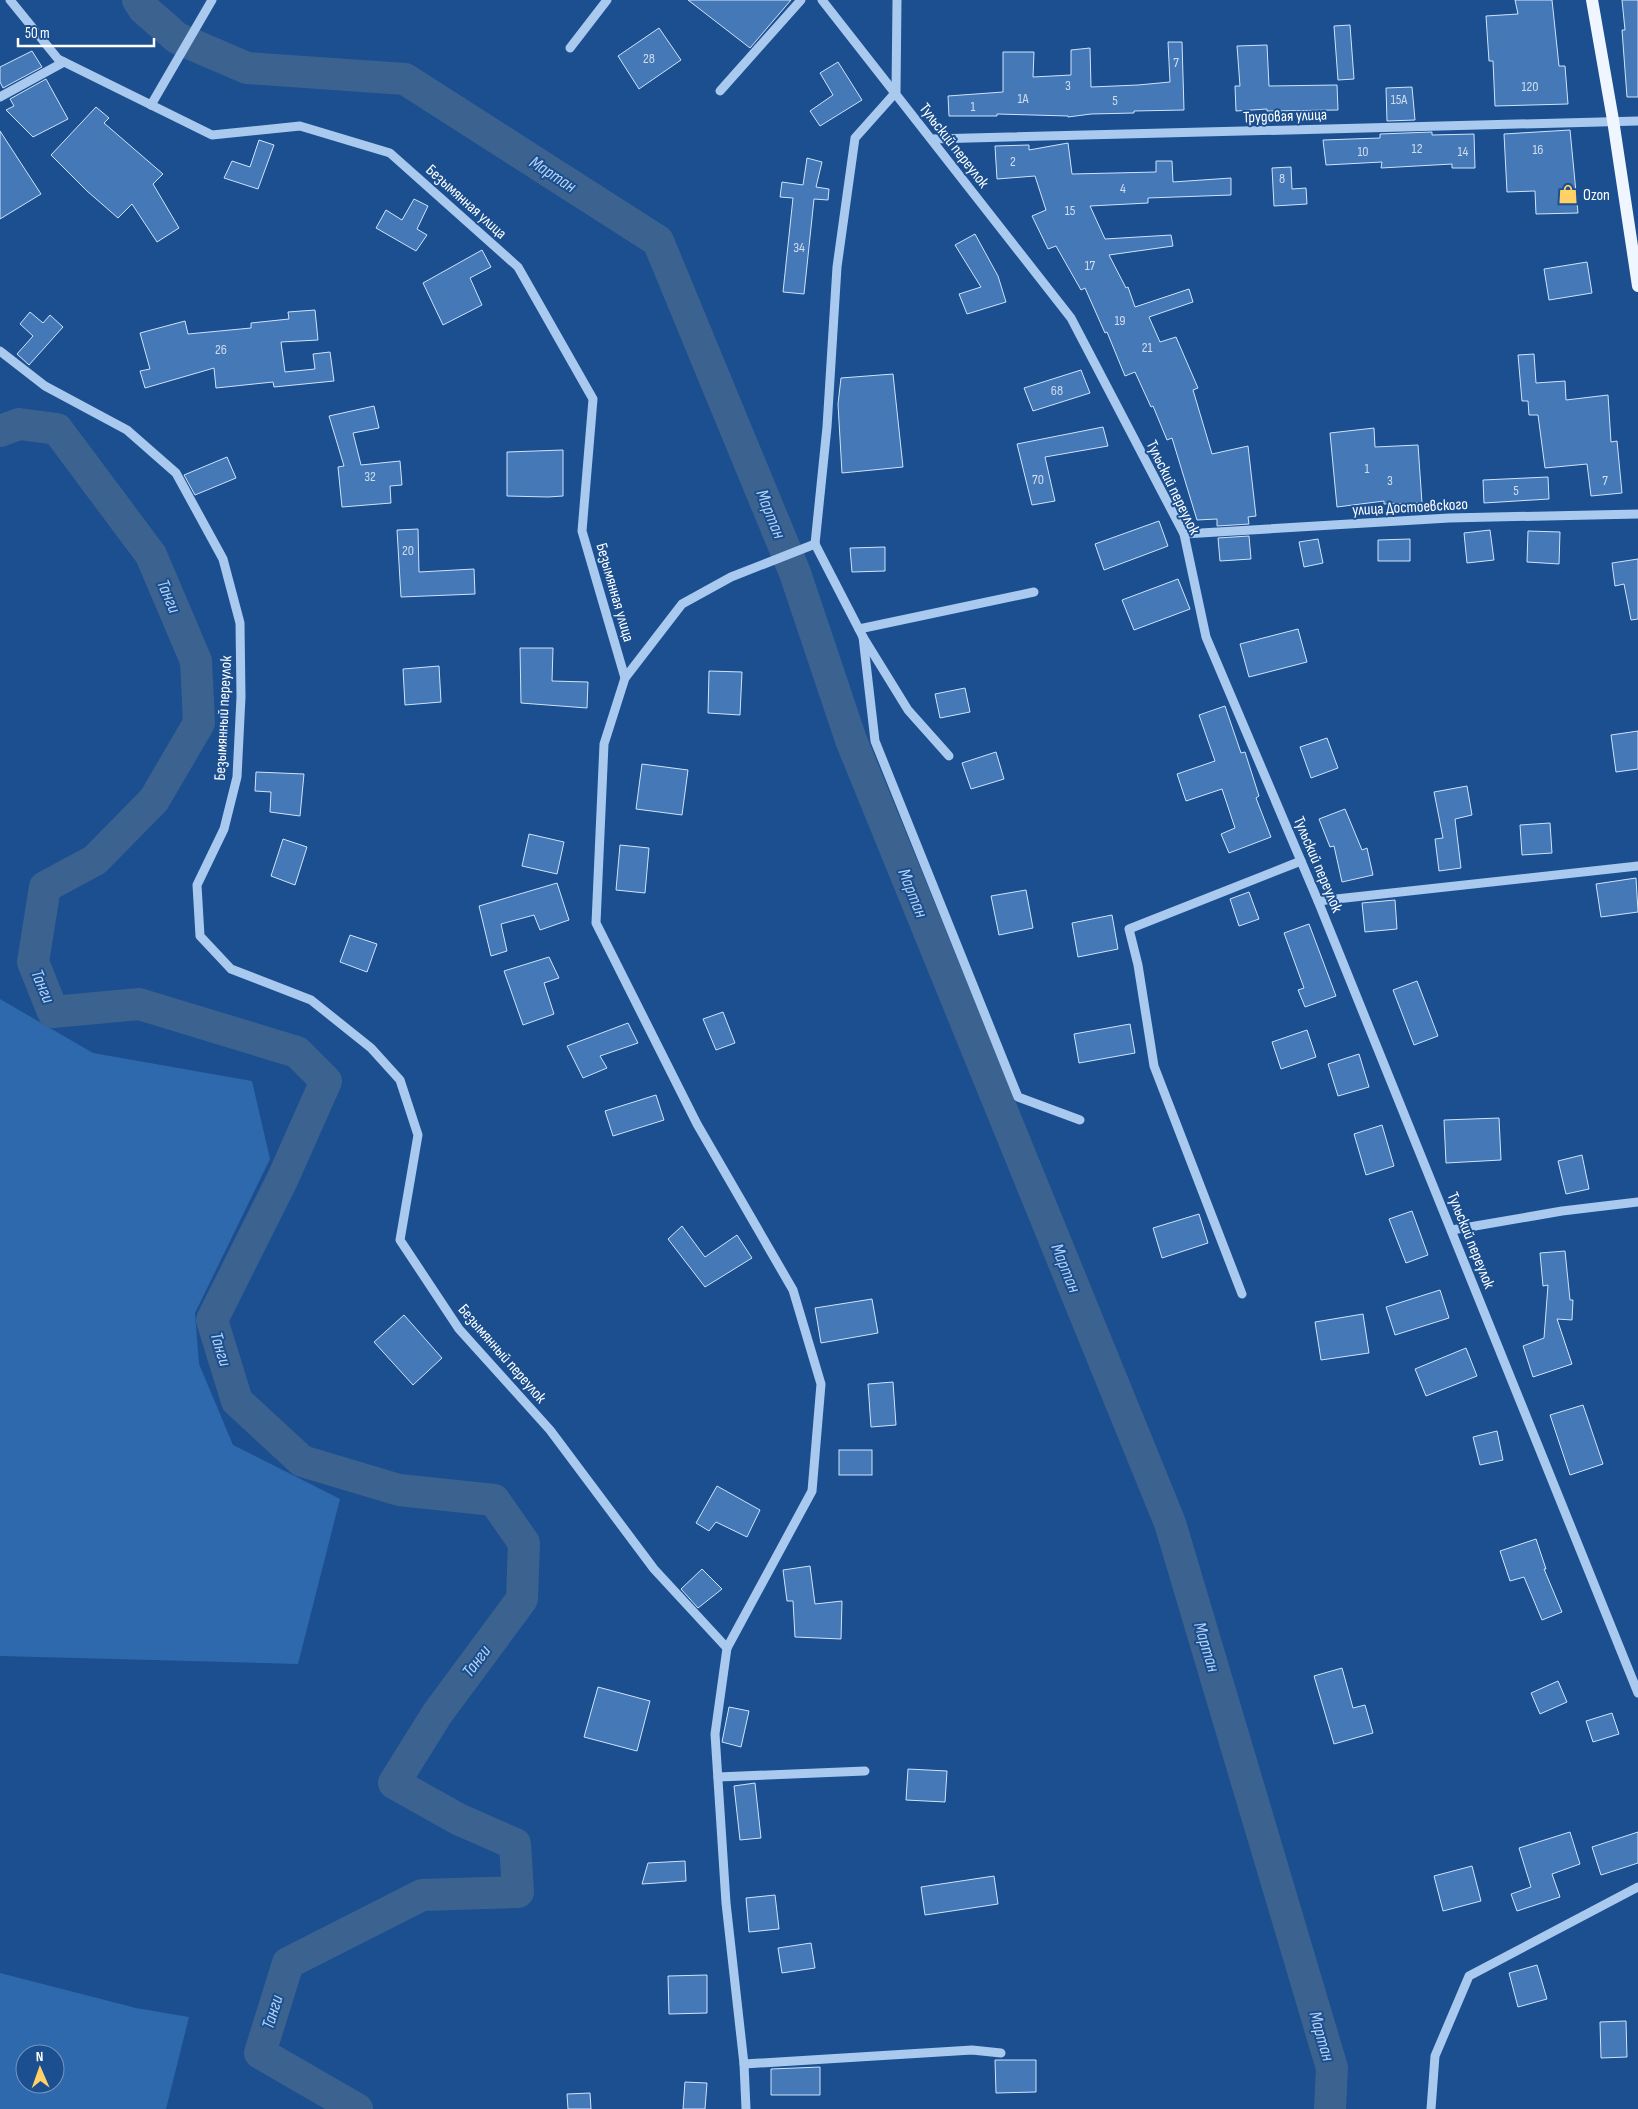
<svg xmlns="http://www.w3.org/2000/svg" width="1638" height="2109" viewBox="0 0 1638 2109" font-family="'Sofia Sans Condensed',sans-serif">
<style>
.green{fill:#2e69ad;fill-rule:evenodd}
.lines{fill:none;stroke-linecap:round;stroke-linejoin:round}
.river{stroke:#3c6290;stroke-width:32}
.building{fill:#4478b7;stroke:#cfe3fa}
.minor{stroke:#a9c9ee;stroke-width:9}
.major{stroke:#f0f6ff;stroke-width:12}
.labels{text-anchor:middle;stroke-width:4;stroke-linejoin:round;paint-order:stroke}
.number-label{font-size:14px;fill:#d0dded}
.street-label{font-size:16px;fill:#fff;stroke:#1b4f8f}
.poi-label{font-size:16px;fill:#fff;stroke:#1b4f8f;text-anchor:start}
.water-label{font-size:18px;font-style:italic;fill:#b5d3f5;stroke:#1b4f8f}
</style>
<rect width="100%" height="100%" fill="#1b4f8f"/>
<g class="green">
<polygon points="0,999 93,1053 252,1081 270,1159 195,1313 199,1364 233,1445 340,1499 298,1664 0,1656"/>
<path d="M0 1973 136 2008 189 2017 166 2109H0ZM25 2054H55V2084H25Z"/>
</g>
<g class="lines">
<g class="river">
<polyline points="138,0 144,9 177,38 247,68 405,79 658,241 795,573 851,740 1170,1523 1332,2068 1330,2109"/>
<polyline points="0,431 19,424 57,429 151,555 196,661 199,723 154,800 95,860 45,887 33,962 53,1012 139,1004 297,1052 326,1081 283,1178 212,1320 237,1401 302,1461 399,1490 494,1500 524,1543 522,1599 437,1714 394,1783 458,1819 515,1844 518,1892 422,1895 288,1963 260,2053 357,2109"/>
</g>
</g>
<g class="building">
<polygon points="688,0 791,0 750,48"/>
<polygon points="1515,0 1552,0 1559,66 1565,66 1568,104 1495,106 1493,61 1489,61 1486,16 1518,14"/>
<polygon points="1622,0 1638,0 1638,97 1627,97 1622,30 1625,30"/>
<polygon points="1350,25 1354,79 1338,80 1334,26"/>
<polygon points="659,28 681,60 639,89 618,56"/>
<polygon points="1168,42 1182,42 1184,110 1134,111 1134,113 1091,114 1068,117 1068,116 997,114 997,116 949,116 948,96 1003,92 1003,52 1034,52 1033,77 1071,75 1071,50 1090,48 1091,87 1138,85 1170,82"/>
<polygon points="1267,45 1269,86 1337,85 1338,110 1267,111 1267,109 1236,111 1235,86 1240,86 1237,46"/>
<polygon points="32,51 42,67 3,88 0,82 0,67"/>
<polygon points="838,62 862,100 820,126 810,111 833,95 820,73"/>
<polygon points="46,79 68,119 33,137 6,110 14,106 10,99"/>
<polygon points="1412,87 1415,120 1387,121 1386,88"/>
<polygon points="96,107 109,118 104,123 163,174 153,184 179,228 157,242 132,204 118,218 87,191 51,155"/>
<polygon points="1570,130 1578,213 1536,214 1535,191 1507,192 1504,134"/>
<polygon points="0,131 41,194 0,219"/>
<polygon points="1432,132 1432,135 1474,134 1475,168 1452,168 1452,164 1381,168 1382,162 1326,165 1323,140 1380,138 1380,134"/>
<polygon points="259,140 274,145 258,189 224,178 232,161 250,167"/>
<polygon points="1068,143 1072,174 1156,172 1156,161 1172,161 1173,182 1231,178 1231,195 1148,198 1148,203 1090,206 1105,239 1171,235 1173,246 1109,255 1126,288 1128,287 1135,307 1189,289 1193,302 1149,317 1160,342 1176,337 1198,388 1193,390 1212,454 1248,446 1256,516 1248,517 1249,524 1217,526 1217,519 1197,520 1172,438 1167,440 1153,406 1151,407 1135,372 1125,376 1107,332 1105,333 1085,288 1081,290 1056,246 1048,249 1032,216 1046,210 1035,176 997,179 995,146 1029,145 1029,150"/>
<polygon points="807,158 822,162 816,187 829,189 828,200 814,199 804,294 783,292 793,198 780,197 782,182 803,185"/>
<polygon points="1291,167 1292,189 1306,188 1307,204 1274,206 1272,168"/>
<polygon points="414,199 428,206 417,229 427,235 416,251 376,228 386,210 402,220"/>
<polygon points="975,234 998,276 1006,302 967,314 959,294 981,287 955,245"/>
<polygon points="482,250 491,267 470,278 482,305 443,325 423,283"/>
<polygon points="1587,262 1592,293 1549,300 1544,269"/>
<polygon points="315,310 318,340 281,342 285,372 315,369 313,354 330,352 334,381 274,387 273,382 216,388 214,368 145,388 140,371 150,369 140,333 185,321 188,334 251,328 251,323 289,319 288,312"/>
<polygon points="30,312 43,323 50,315 63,327 29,365 17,354 33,336 20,324"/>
<polygon points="1534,354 1536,383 1565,381 1566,400 1608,395 1611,442 1617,441 1622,493 1591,496 1587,464 1545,468 1538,415 1529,415 1528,401 1522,401 1518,355"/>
<polygon points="1081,370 1090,393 1033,411 1024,388"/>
<polygon points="893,374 903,467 842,473 838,404 841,378"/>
<polygon points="374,406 379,428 353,433 361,465 400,461 402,485 390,486 391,503 342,507 338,467 344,466 329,416"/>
<polygon points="1103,427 1108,446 1045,457 1055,501 1032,505 1017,444"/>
<polygon points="1374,428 1375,447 1418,445 1422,503 1384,504 1384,501 1337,507 1330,433"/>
<polygon points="563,450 563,496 548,497 507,496 507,452"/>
<polygon points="227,457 236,478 195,495 184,475"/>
<polygon points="1548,477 1549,499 1484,503 1483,480"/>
<polygon points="1159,521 1168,546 1104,570 1095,544"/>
<polygon points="418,529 419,572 474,569 475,594 401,597 397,530"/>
<polygon points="1490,530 1494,560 1467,563 1464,533"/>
<polygon points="1528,531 1560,532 1559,564 1527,562"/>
<polygon points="1249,536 1251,559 1220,561 1218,538"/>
<polygon points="1318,539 1323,563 1304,567 1299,542"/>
<polygon points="1410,539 1410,561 1378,561 1378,540"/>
<polygon points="885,547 885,571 852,572 850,548"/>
<polygon points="1638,559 1638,619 1631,620 1624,584 1615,586 1612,563"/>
<polygon points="1178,579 1190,609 1134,630 1122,600"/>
<polygon points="1298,629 1307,662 1249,677 1240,644"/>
<polygon points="520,648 553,648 552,681 588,682 587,708 521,703"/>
<polygon points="439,666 441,702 405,705 403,669"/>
<polygon points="709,671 742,672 740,715 708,713"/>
<polygon points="965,688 970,712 940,718 935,694"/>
<polygon points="1225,706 1241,753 1245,752 1259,796 1256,798 1271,837 1229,853 1221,834 1235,828 1222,789 1186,801 1177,774 1215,761 1199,715"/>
<polygon points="1638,731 1638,769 1616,772 1611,735"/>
<polygon points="1327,738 1338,768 1311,778 1300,747"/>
<polygon points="996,752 1004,779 971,789 962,763"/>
<polygon points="642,764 688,770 682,815 636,809"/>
<polygon points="256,772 304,774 300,816 270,812 271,792 255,791"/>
<polygon points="1467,786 1472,815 1455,819 1461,868 1439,871 1435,839 1443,838 1434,792"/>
<polygon points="1345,809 1362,850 1367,848 1373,875 1342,882 1334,846 1330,847 1319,819"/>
<polygon points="1550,823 1552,853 1522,855 1520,825"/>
<polygon points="529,834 564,842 557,874 522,866"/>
<polygon points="283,839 307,847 295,885 271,876"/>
<polygon points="620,845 649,848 645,893 616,890"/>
<polygon points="1636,878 1638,912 1601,917 1596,884"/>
<polygon points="557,883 569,920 540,930 534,915 501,924 507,951 491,956 479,906"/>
<polygon points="1026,890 1033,928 999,935 991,896"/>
<polygon points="1249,892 1259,919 1239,926 1230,899"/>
<polygon points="1395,900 1397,929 1365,932 1362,903"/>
<polygon points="1112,915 1118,949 1078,957 1072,923"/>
<polygon points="1309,924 1336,996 1305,1007 1298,990 1304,988 1284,933"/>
<polygon points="350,935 377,944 367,972 340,962"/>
<polygon points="549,957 559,978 544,983 554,1014 523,1025 504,971"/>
<polygon points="1417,981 1438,1036 1414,1045 1393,990"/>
<polygon points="723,1012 735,1043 716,1050 703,1019"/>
<polygon points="628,1023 638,1043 600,1056 607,1068 583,1078 567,1046"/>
<polygon points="1130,1024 1135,1053 1079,1063 1074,1034"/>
<polygon points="1307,1030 1316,1057 1281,1069 1272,1042"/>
<polygon points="1359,1054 1369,1087 1338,1096 1328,1064"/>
<polygon points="656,1095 664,1120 613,1136 605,1111"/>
<polygon points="1499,1118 1501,1160 1446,1163 1444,1120"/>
<polygon points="1382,1125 1394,1166 1366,1175 1354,1134"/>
<polygon points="1582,1155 1589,1189 1566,1194 1558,1161"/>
<polygon points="1412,1211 1428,1255 1406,1263 1389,1219"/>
<polygon points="1199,1214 1208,1243 1162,1258 1153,1228"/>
<polygon points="682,1226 705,1257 737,1235 752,1258 705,1287 668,1239"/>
<polygon points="1565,1251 1570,1300 1573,1300 1572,1320 1557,1319 1572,1364 1533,1377 1523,1346 1544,1338 1548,1285 1543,1286 1540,1253"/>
<polygon points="1440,1290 1449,1318 1395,1335 1386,1307"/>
<polygon points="872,1299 878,1333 821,1343 815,1308"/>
<polygon points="1363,1314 1369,1353 1321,1360 1315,1322"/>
<polygon points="404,1315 442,1358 413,1385 374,1342"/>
<polygon points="1466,1348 1477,1376 1426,1396 1415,1369"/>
<polygon points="893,1382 896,1425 871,1427 868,1384"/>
<polygon points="1583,1405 1603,1464 1570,1475 1550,1415"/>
<polygon points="1497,1431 1503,1460 1480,1465 1473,1437"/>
<rect x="839" y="1450" width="33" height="25"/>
<polygon points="717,1486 760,1510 747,1537 716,1522 709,1531 696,1523"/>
<polygon points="1536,1539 1546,1569 1544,1569 1562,1612 1542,1620 1524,1577 1510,1581 1500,1551"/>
<polygon points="810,1566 815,1604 842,1601 841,1639 795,1637 793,1601 787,1601 783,1570"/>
<polygon points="702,1569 722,1589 698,1608 681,1589"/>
<polygon points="1342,1668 1353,1708 1365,1705 1373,1733 1334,1744 1314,1676"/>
<polygon points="1558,1681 1567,1702 1540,1714 1531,1693"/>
<polygon points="598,1687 650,1701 637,1751 584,1737"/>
<polygon points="729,1707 749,1711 741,1747 722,1742"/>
<polygon points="1612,1713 1619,1734 1593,1742 1586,1721"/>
<polygon points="908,1769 947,1771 945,1802 906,1800"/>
<polygon points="755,1783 761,1838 740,1840 734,1786"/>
<polygon points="1570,1832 1580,1864 1552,1874 1560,1897 1517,1911 1511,1894 1531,1887 1519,1848"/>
<polygon points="1638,1832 1638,1863 1601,1875 1592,1847"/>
<polygon points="685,1861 686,1881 642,1884 648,1863"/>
<polygon points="1472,1866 1481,1901 1443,1911 1434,1876"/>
<polygon points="994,1876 998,1904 925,1915 921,1887"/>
<polygon points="775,1895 779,1929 749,1932 746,1898"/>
<polygon points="811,1943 815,1968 782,1973 778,1948"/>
<polygon points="1537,1965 1547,1999 1518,2007 1509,1973"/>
<polygon points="707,1975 707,2013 669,2014 668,1976"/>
<polygon points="1626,2021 1627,2057 1601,2058 1600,2022"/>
<polygon points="995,2060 1036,2060 1036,2092 996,2093"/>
<polygon points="820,2067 820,2095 771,2095 771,2069"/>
<polygon points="685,2082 707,2083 705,2109 683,2109"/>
<polygon points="590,2093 591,2109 568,2109 567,2094"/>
</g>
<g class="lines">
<g class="minor">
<polyline points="10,0 58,59 212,135 300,126 390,153 518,267 593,399 582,531 625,678"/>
<polyline points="822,0 1071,318 1184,534 1206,637 1318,901 1638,1693"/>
<polyline points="570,48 607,0"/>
<polyline points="720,91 801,0"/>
<polyline points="0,97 64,62"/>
<polyline points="151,105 212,0"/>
<polyline points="932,139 1638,121"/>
<polyline points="0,351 45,386 127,430 176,473 223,559 240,623 241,697 237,777 224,829 197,885 200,936 231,969 311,1000 371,1048 400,1080 418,1135 400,1240 459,1329 550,1430 654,1569 727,1648"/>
<polyline points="1184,534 1449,518 1638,514"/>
<polyline points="815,544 827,427 837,267 855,138 896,92 897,0"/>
<polyline points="815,544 863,637 908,710 949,756"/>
<polyline points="859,629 1034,592"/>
<polyline points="863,637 875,741 1018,1097 1080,1120"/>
<polyline points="1318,901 1638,866"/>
<polyline points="1452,1230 1562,1211 1638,1202"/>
<polyline points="1242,1294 1154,1066 1138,965 1129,929 1301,861"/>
<polyline points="718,1777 865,1771"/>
<polyline points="744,2064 972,2050 1001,2053"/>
<polyline points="746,2109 744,2064 726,1903 715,1734 727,1648 812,1491 821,1384 793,1290 697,1124 596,923 604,744 625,678 682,604 731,577 815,544"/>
<polyline points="1431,2109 1435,2056 1469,1976 1638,1887"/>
</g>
<polyline class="major" points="1592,0 1613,120 1638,286"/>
</g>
<defs>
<symbol id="shop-bare" viewBox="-9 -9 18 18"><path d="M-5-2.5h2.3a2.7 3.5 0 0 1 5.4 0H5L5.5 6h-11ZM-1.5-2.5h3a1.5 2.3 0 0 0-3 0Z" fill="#ffd166" stroke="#1b4f8f" stroke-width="2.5" paint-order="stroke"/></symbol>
</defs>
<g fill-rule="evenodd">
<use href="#shop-bare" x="1554" y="180" width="28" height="28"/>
</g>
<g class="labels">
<g class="number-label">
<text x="649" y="63">28</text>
<text x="1176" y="67">7</text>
<text x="1068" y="90">3</text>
<text x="1530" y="91">120</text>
<text x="1023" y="103">1А</text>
<text x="1399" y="104">15А</text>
<text x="1115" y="105">5</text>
<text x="973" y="111">1</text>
<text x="1417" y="153">12</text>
<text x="1538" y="154">16</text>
<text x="1363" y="156">10</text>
<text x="1463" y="156">14</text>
<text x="1013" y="166">2</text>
<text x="1282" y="183">8</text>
<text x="1123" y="193">4</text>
<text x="1070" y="215">15</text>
<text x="799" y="252">34</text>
<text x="1090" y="270">17</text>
<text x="1120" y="325">19</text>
<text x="1147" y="352">21</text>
<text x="221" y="354">26</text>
<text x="1057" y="395">68</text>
<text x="1367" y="473">1</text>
<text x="370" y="481">32</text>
<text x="1038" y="484">70</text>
<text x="1390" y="485">3</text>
<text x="1605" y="485">7</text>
<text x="1516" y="495">5</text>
<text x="408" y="555">20</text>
</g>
<g class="street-label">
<text transform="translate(1285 115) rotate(-2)" y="6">Трудовая улица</text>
<text transform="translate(955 145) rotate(52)" y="6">Тульский переулок</text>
<text transform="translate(467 201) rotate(42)" y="6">Безымянная улица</text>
<text transform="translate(1174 487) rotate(64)" y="6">Тульский переулок</text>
<text transform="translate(1410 506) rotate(-3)" y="6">улица Достоевского</text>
<text transform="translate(616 592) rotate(74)" y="6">Безымянная улица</text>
<text transform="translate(222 718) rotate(-87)" y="6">Безымянный переулок</text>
<text transform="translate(1319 864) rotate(67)" y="6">Тульский переулок</text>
<text transform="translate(1472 1240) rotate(68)" y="6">Тульский переулок</text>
<text transform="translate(503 1353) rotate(49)" y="6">Безымянный переулок</text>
</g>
<g class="poi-label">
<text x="1583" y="200">Ozon</text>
</g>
<g class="water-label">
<text transform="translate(553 174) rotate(33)" y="6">Мартан</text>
<text transform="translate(771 514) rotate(68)" y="6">Мартан</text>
<text transform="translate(169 596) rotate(67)" y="6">Танги</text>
<text transform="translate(913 893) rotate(68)" y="6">Мартан</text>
<text transform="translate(43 986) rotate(67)" y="6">Танги</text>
<text transform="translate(1066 1268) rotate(68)" y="6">Мартан</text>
<text transform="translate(221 1349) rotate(73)" y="6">Танги</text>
<text transform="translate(1207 1647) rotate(73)" y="6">Мартан</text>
<text transform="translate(476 1661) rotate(-53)" y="6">Танги</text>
<text transform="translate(272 2012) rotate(-73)" y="6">Танги</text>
<text transform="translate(1322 2036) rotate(74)" y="6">Мартан</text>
</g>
</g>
<g transform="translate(40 2069) rotate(358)"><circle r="24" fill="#1b4f8f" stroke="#7695bc"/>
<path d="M0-4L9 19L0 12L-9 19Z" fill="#ffd166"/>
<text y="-8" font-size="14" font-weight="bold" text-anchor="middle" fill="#ffffff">N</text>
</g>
<path d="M18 38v8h136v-8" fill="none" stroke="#ffffff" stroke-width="2.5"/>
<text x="25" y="38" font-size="15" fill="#ffffff" stroke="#1b4f8f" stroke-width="4" paint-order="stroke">50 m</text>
</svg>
